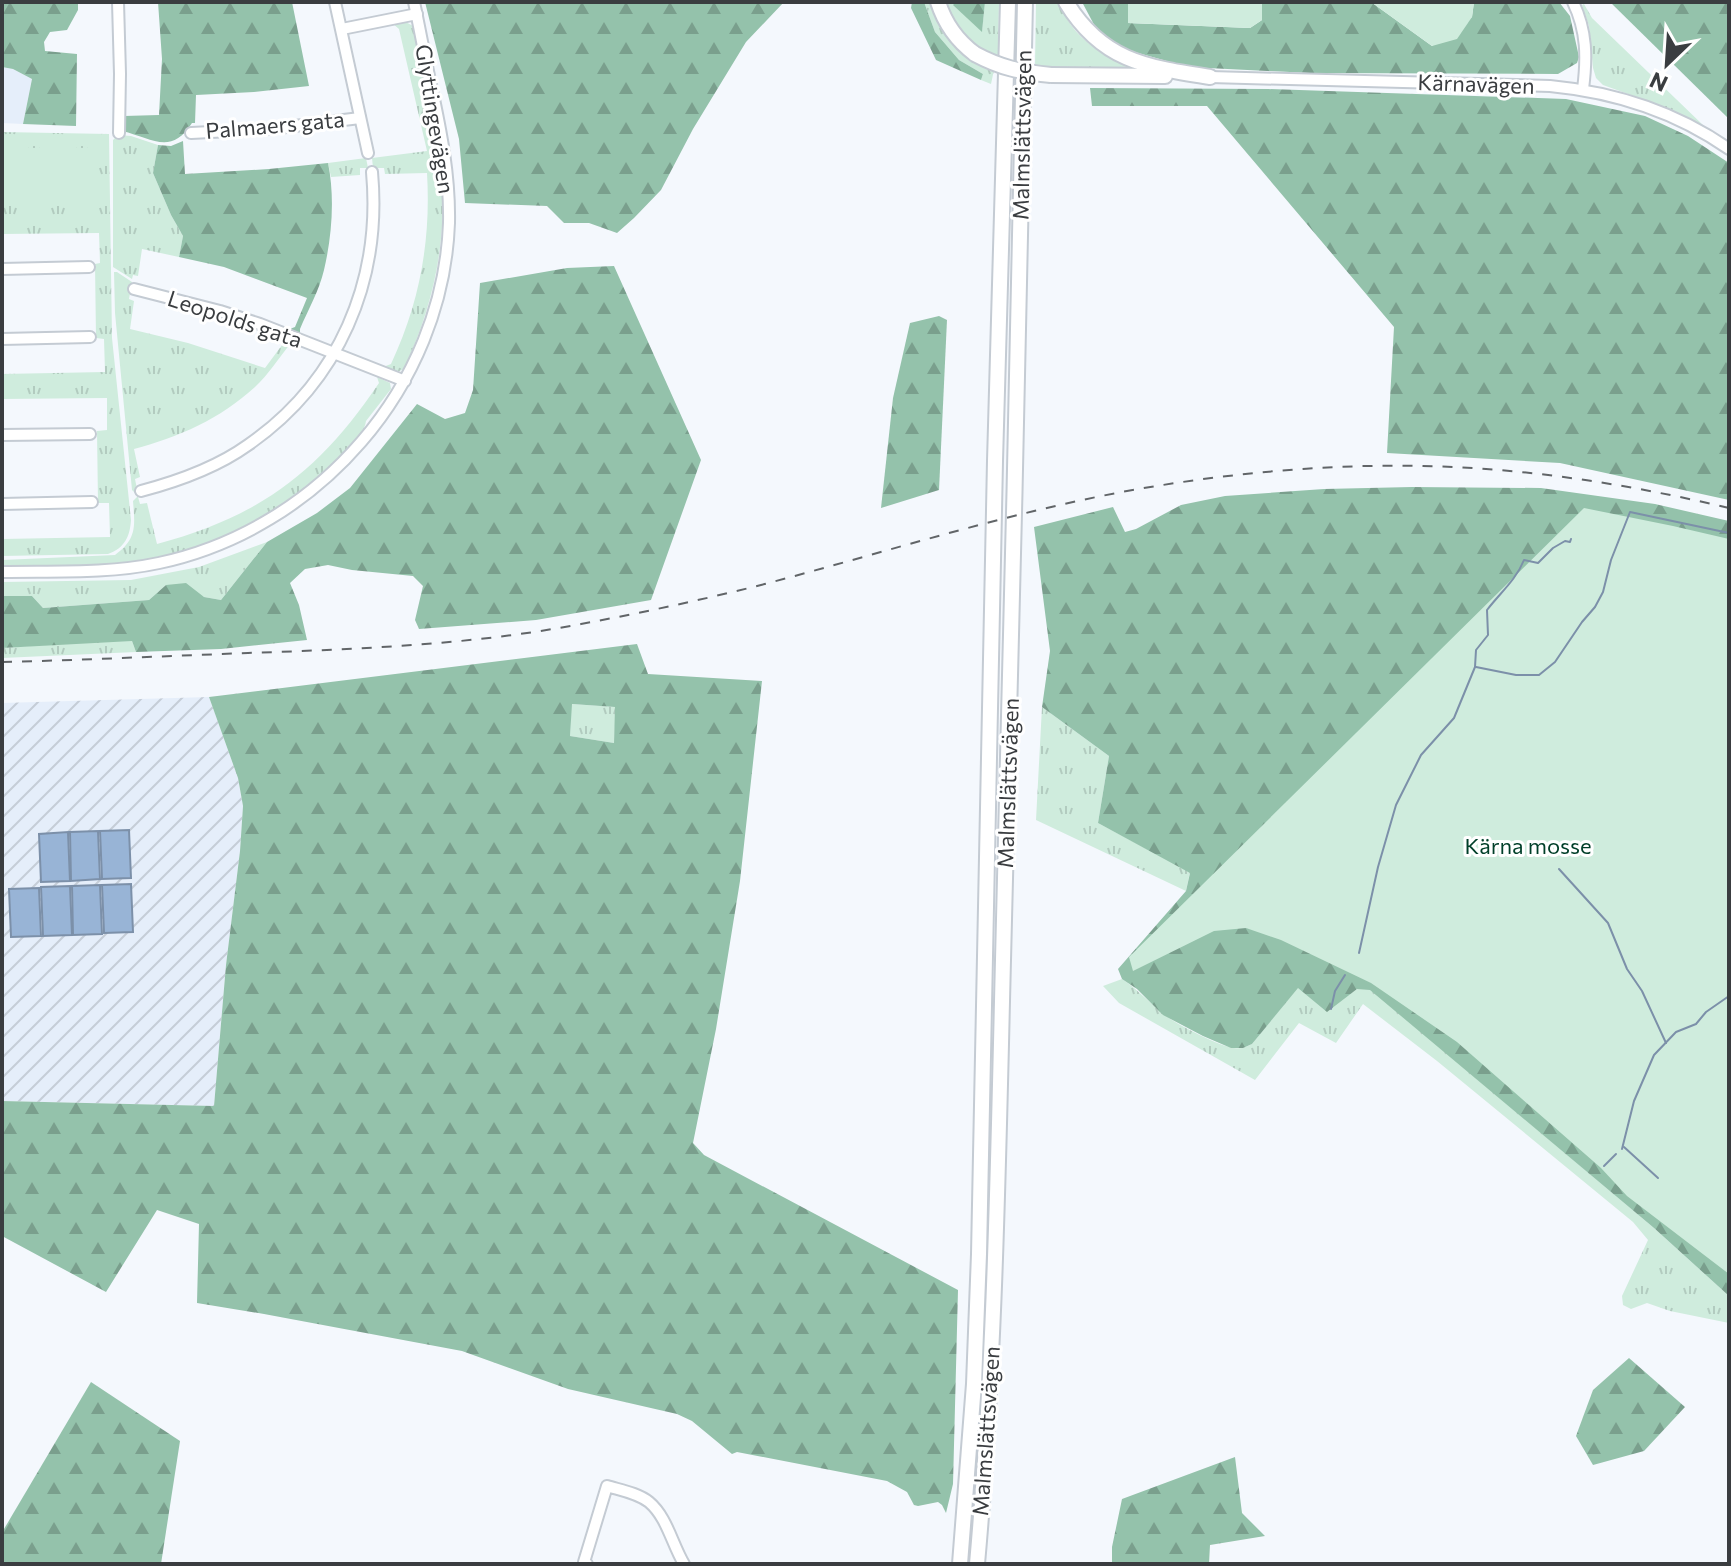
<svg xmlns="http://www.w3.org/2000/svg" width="1731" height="1566" viewBox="0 0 1731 1566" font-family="Commissioner,sans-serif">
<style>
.built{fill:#e5eefa}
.industrial{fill:url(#industrial-furrows)}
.grass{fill:url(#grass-tufts)}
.forest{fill:url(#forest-firs);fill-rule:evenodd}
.park{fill:#cfecdd}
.water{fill:#98b4d6;stroke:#7c90a9;stroke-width:2}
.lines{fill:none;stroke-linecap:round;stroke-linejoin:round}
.stream{stroke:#7c90a9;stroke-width:2}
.minor-casing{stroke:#c4cbd3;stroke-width:14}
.highway-casing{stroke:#c4cbd3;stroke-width:18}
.minor{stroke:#fff;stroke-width:10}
.highway{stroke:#fff;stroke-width:14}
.rail{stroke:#616568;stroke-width:2;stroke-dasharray:10 10;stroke-linecap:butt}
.highway-bridge-casing{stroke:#c4cbd3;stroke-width:18;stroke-linecap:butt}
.highway-bridge{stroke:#fff;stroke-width:14}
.labels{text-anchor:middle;stroke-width:6;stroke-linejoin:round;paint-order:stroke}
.street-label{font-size:22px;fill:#3a3d40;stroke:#fff}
.park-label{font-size:22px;fill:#003f29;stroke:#fff}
</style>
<defs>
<pattern id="industrial-furrows" width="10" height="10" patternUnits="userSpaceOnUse" patternTransform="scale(2)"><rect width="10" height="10" fill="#e5eefa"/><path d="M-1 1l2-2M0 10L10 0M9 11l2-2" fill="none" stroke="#c5cdd7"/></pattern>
<pattern id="grass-tufts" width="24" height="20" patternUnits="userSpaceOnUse" patternTransform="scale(2)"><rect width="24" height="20" fill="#cfecdd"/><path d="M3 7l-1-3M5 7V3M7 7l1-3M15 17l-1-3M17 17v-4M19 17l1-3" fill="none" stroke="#b2cbbf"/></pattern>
<pattern id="forest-firs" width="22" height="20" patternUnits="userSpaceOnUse" patternTransform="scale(2)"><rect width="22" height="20" fill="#94c2ab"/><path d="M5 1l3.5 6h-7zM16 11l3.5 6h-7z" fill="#7a9f8d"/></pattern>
</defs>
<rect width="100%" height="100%" fill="#f4f8fd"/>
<polygon class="built" points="2,67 13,69 32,79 23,124 2,123"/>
<polygon class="industrial" points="209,697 238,778 243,806 240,851 226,965 214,1106 2,1101 2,703"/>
<g class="grass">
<path d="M924 2H931C939 35 964 57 994 70L991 84 981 80 983 74 959 60 935 32Z"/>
<path d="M945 2H956L954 4 982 31 985 2H999L998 59C972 47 953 31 945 2Z"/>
<path d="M1036 2H1059C1063 9 1066 18 1071 25 1088 49 1114 59 1140 70L1045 68 1035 66Z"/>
<polygon points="1584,4 1592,18 1704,126 1656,104 1603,85 1596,78 1593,68 1589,26 1582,5"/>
<path d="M404 21 413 26C423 74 436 123 441 171 448 240 433 307 404 369L397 372 383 367 391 364C420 302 431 240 427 173L385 174 384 168H373L372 158 427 151 399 29 392 23Z"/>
<path d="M2 132 109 134 112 338 131 520C130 536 125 548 108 554L2 556V539L110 537 109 503H98L97 431 107 430V398L2 399V374L105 372 104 339 96 338 95 264 100 263 99 233 2 234V198H92V148H2Z"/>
<polygon points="118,135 131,136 158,145 153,173 171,215 183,236 179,257 142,249 138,276 133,275 132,279 113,267 113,140"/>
<polygon points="366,158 368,168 360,168 360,175 331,177 328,163"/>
<path d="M114 272H117L132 282 129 299 134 301 130 329 188 343 265 368 285 341 283 336 296 341 290 344C279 358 268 375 255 387 220 419 179 437 134 449L140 477 135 479 138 494H136L132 490 115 313Z"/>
<path d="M377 377 390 383 391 389 366 421C364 438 338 461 324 473 272 517 211 548 144 560 98 569 49 566 2 567V560L115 555C137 539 135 526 133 501L137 497H138L140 504 147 503 157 544C261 516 320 471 379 383Z"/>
<polygon points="267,542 221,600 204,597 166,585 149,600 43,608 32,596 2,596 2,582 131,580 199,567"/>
<polygon points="104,641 132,641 136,652 2,658 2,648"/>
<polygon points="571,704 616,707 614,743 570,736"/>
<polygon points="1042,707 1109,756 1098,823 1190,872 1186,891 1036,820"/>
<path d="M1122 979C1137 989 1148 1001 1161 1012 1173 1023 1219 1046 1234 1048 1242 1049 1246 1047 1252 1044L1298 987 1347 996 1357 989H1370L1654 1228 1729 1296V1323L1670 1311 1647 1303 1631 1309 1623 1305 1622 1296 1648 1240 1633 1222 1437 1061 1363 1004 1336 1043 1299 1023 1255 1080 1119 1003 1103 986Z"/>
</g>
<g class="forest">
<polygon points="2,2 78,2 78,10 67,30 50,32 44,42 45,51 77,54 76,126 23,124 32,79 13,69 2,67"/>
<path d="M158 2H292L309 86 254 92 196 95 195 123H192C171 156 152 138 122 131L124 116 159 115 162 59Z"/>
<polygon points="425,2 784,2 746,42 693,129 661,190 634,218 617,233 589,223 564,223 547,206 465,203 459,139"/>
<polygon points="912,2 924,2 935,32 959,60 983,74 981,80 936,60 911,8"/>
<polygon points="956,2 985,2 982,32 953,5"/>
<polygon points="1082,2 1128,2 1128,23 1250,28 1262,20 1262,2 1371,2 1432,46 1472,17 1474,2 1559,2 1570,16 1579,57 1577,63 1558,74 1310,73 1188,67 1131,51 1099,34"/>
<polygon points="1610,2 1729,2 1729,119"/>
<polygon points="1090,88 1268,89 1566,99 1645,116 1688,136 1729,163 1729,500 1560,463 1387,453 1394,327 1207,106 1092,106"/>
<path d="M183 141 185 174 269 169 328 163C335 197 332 236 324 270 319 291 308 310 300 329V334L287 330 295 327 307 298 224 267 179 257 183 236 171 215 153 173 158 145 171 146Z"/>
<polygon points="614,266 701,460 651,600 536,620 419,629 415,620 423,586 413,576 352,570 328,565 305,569 290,583 299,605 307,640 221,649 136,652 132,641 2,648 2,596 32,596 43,608 149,600 166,585 186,583 204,597 221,600 267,542 317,513 350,488 417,404 445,419 465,413 473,390 480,283 567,268"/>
<polygon points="939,316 947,320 939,490 881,508 893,398 910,323"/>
<polygon points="1412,487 1541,488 1655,504 1729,521 1729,1296 1654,1228 1370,990 1357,989 1327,1012 1298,988 1252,1044 1243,1048 1231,1048 1203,1036 1163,1015 1137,989 1122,979 1118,969 1186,891 1190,873 1098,823 1109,756 1042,707 1050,651 1034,527 1113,507 1125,532 1136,529 1181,505 1225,496 1324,489"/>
<path d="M637 644 648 674 762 681 740 881 716 1029 693 1143 704 1155 958 1290 953 1484 946 1513 942 1505 938 1502 918 1506 914 1505 907 1492 887 1481 737 1452 732 1454 692 1421 677 1414 568 1389 462 1351 264 1314 197 1303 199 1224 157 1210 106 1292 2 1236V1101L214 1106 226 965 240 851 243 806 238 778 209 697ZM572 704 615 707 614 743 570 736Z"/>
<polygon points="1629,1358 1685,1407 1644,1451 1593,1465 1576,1436 1593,1390"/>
<polygon points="91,1382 180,1441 161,1564 2,1564 2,1535 4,1529"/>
<polygon points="1235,1457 1242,1513 1265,1536 1210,1545 1209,1564 1112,1564 1112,1547 1122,1499"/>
</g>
<g class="park">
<polygon points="1128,2 1262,2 1262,20 1250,28 1128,23"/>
<polygon points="1371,2 1474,2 1472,17 1457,39 1432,46"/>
<rect x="2" y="148" width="90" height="50"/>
<polygon points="1584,508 1673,526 1729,539 1729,1274 1627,1196 1601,1168 1457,1042 1371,983 1281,940 1246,928 1214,931 1133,971 1129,957"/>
</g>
<g class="water">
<polygon points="129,830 131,878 102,879 100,831"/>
<polygon points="98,831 100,879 71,881 70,832"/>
<polygon points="68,832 70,881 41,882 39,834"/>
<polygon points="131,884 133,932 104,933 102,885"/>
<polygon points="100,885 102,934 73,935 72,886"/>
<polygon points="70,886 72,935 43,936 41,887"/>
<polygon points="39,888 41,936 11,937 9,889"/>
</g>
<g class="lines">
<g class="stream">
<polyline points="1476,667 1516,675 1539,675 1555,662 1582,622 1595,607 1603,592 1611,560 1630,512 1729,533"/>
<polyline points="1559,869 1608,923 1627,969 1642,991 1666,1043"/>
<path d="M1359 953 1378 867 1396 805 1421 755 1454 718 1475 667 1476 650 1488 635 1487 610C1500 593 1516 580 1524 560L1538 563 1553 548 1565 541 1570 542 1571 539"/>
<polyline points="1331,1009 1335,991 1345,975"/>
<polyline points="1624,1147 1658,1178"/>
<polyline points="1622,1149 1634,1101 1654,1055 1676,1032 1696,1024 1706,1012 1729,996"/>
<polyline points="1604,1166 1616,1154"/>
</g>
<defs>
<g id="minor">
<polyline points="118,2 120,74 119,133"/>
<polyline points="335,2 368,153"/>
<path d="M1573 2C1587 31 1587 58 1583 89"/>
<polyline points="342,29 417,14"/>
<path d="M1210 77 1550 86C1613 92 1676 112 1729 149"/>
<polyline points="191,133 270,129 360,118"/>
<polyline points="2,269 89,267"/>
<polyline points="134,289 220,311 260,324 405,381"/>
<polyline points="2,339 90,337"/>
<polyline points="2,435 90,434"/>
<path d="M141 491C179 481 216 468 248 445 339 382 382 281 372 172"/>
<polyline points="2,504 92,502"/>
<path d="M2 572C54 571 108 574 159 563 318 529 443 387 449 223 450 176 441 131 431 85 425 58 420 30 414 2"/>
<path d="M587 1564 584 1562 607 1486C620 1490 638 1493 649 1502 667 1517 672 1544 684 1564"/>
</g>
<g id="highway">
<path d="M938 2C945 24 956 40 975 54"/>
<path d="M1066 2C1102 61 1146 67 1210 77"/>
<polyline points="1051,75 1165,76"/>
<polyline points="960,1564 974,1384 979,1254 995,461 1008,2"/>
<path d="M977 1564C995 1363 998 1162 1003 960 1012 641 1018 321 1025 2"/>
</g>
</defs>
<use href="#minor" class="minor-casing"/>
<use href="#highway" class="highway-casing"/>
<use href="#minor" class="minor"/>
<use href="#highway" class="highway"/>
<path class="rail" d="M2 662C84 660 166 656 248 653 359 649 471 645 581 624 641 613 701 600 761 585 883 553 1003 514 1127 491 1245 470 1366 460 1486 469 1568 475 1649 489 1729 508"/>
<defs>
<path id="highway-bridge" d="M975 54C1001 68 1021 72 1051 75"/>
</defs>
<use href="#highway-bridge" class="highway-bridge-casing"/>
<use href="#highway-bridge" class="highway-bridge"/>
</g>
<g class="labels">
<g class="street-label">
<text transform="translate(1476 84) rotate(2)" y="8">Kärnavägen</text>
<text transform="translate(435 119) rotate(81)" y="8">Glyttingevägen</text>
<text transform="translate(275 125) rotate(-5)" y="8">Palmaers gata</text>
<text transform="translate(1022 135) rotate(-89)" y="8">Malmslättsvägen</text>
<text transform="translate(235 319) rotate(18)" y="8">Leopolds gata</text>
<text transform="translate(1008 783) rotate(-88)" y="8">Malmslättsvägen</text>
<text transform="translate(986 1431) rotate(-86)" y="8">Malmslättsvägen</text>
</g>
<g class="park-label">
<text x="1528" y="854">Kärna mosse</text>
</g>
</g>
<rect width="1731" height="1566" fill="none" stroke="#3a3d40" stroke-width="8"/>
<g transform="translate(1667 64) rotate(205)" stroke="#ffffff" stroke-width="6" paint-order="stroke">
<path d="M0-6L14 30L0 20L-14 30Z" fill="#3a3d40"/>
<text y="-12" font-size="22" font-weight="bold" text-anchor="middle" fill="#3a3d40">N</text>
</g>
</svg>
